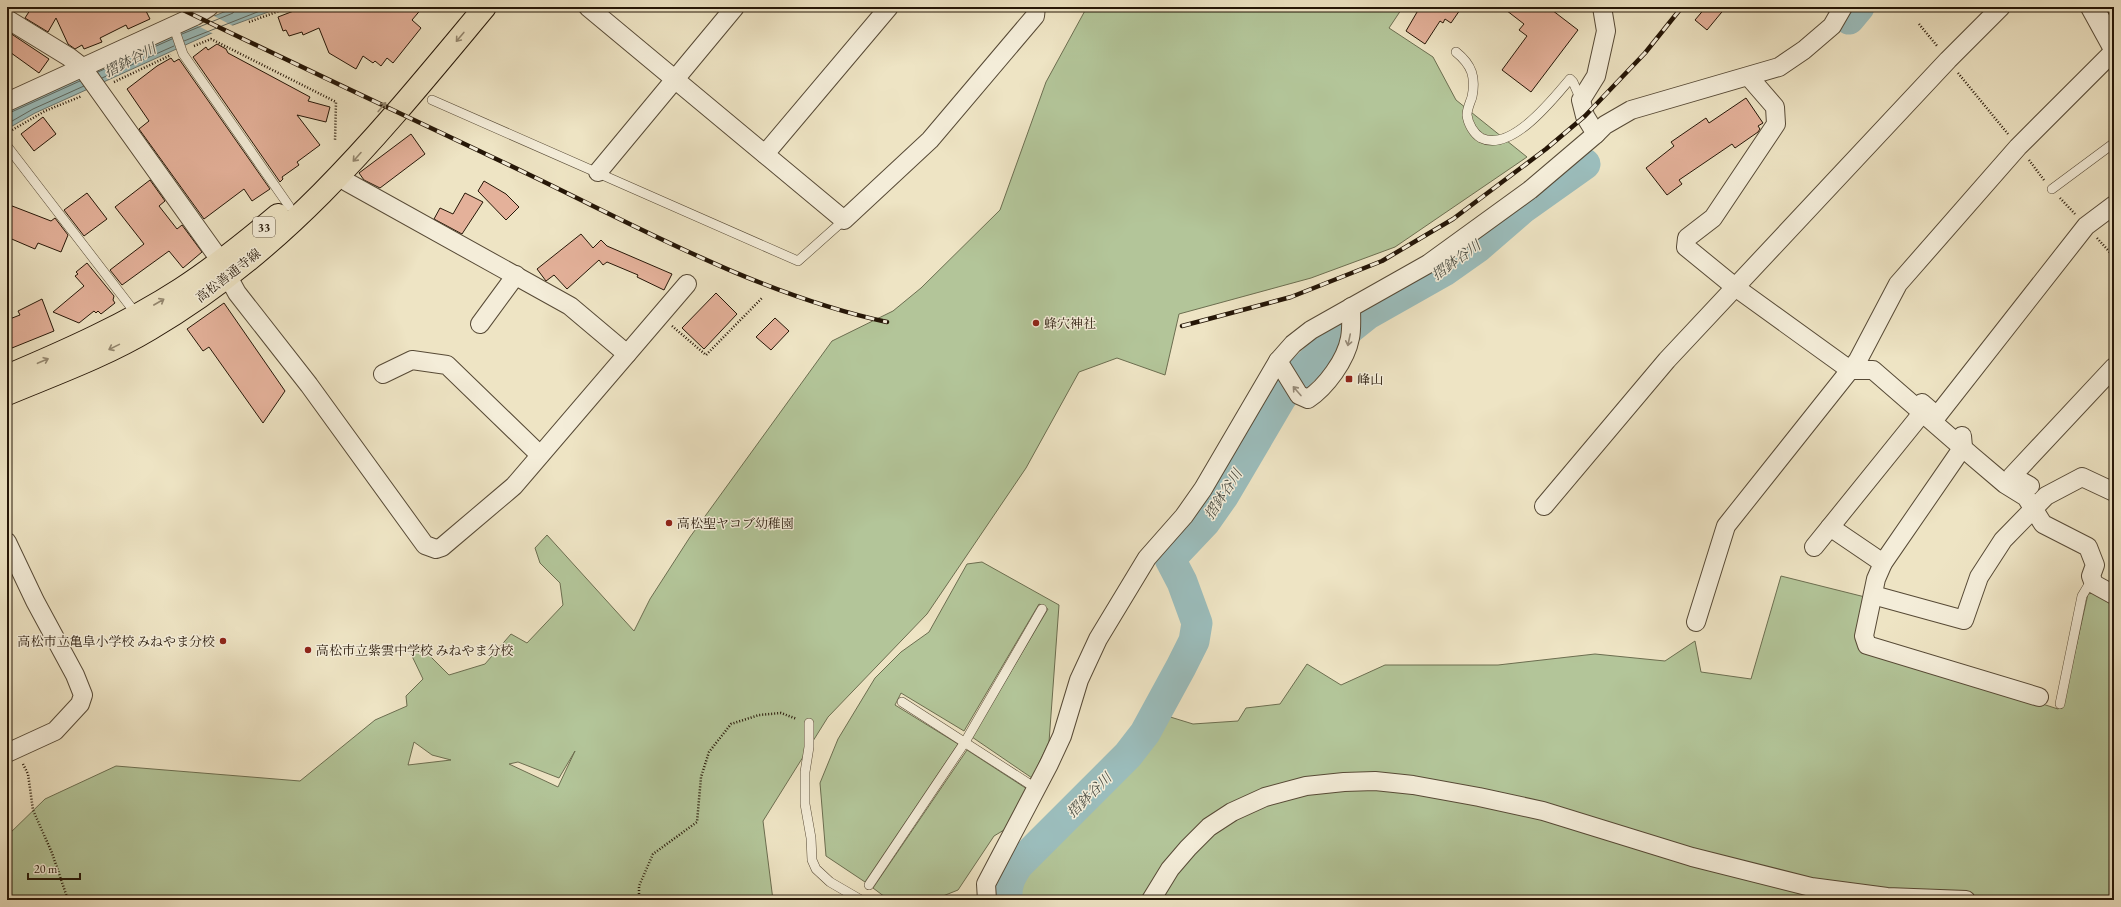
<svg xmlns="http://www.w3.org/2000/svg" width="2121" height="907" viewBox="0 0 2121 907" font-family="'EB Garamond','Noto Serif JP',serif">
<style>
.green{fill:#b3c599;stroke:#6c6e50;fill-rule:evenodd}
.water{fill:#9bbdbc;stroke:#6c7a74}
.pier{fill:#eee4c4}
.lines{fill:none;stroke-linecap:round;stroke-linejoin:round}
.shore{stroke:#606a62;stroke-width:1}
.river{stroke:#9bbdbc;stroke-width:31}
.building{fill:#e4b19a;stroke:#251607}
.service-casing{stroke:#574a36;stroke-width:10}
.minor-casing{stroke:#574a36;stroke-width:20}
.tertiary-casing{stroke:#574a36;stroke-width:24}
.primary-casing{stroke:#251607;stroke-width:24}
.path{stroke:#251607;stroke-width:2.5;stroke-dasharray:1 2;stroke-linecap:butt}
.service{stroke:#f4edd9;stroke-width:9}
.minor{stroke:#f4edd9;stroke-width:18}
.tertiary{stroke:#f4edd9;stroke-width:22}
.primary{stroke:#eee4c4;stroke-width:22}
.rail-casing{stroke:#251607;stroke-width:4.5}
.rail{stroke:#f4edd9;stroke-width:3;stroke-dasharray:9;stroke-linecap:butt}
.oneway{stroke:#94876f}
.oneway2{stroke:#978c7a}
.poi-dot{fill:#8f2418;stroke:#f4edd9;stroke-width:1.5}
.labels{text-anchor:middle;stroke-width:3;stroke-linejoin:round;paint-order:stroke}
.shield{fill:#f4edd9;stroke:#635646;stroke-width:1}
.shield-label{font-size:12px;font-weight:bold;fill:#251607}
.street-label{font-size:13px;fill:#251607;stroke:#f4edd9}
.poi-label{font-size:13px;fill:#251607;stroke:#f4edd9;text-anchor:start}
.water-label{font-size:14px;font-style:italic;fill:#4e5046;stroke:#f4edd9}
</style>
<rect width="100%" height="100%" fill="#eee4c4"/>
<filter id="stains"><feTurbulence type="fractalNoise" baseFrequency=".005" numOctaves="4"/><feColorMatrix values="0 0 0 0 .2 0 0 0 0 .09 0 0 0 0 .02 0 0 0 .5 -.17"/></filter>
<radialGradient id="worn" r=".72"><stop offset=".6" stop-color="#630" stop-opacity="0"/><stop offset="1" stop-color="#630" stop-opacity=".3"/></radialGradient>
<g class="green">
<path d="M1087 7H1403L1389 28 1433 57 1456 100 1527 157 1395 247 1311 278 1179 314 1165 375 1117 358 1079 372 1026 468 927 614 828 717 763 821 773 900H7V836L45 799 116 766 300 781 375 720 407 706 406 696 423 679 410 652 418 644 449 675 485 664 511 634 527 643 563 605 560 583 540 563 535 548 547 535 634 631 650 599 690 537 832 341 893 311 921 288 1000 210 1046 82ZM414 742 432 755 451 760 408 765ZM575 751 558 787 509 764 518 762 559 778Z"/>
<polygon points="982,562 1059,605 1049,742 1032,778 972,737 1048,609 1039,604 964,731 901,693 895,705 958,744 865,882 826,856 820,783 838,739 875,678 901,652 929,632 967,564"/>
<polygon points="1781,576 1865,597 1861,646 2058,709 2063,705 2088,594 2093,593 2114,600 2114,900 1003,900 1001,888 1007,868 1130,742 1167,716 1193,724 1238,721 1246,708 1280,704 1307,664 1341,685 1385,665 1498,665 1595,654 1665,661 1695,641 1701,672 1751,679"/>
<polygon points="967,750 1027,789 1004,830 994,836 958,890 933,900 889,900 873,888"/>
</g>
<polygon class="water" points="236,7 282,7 214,32 35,113 7,129 7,111 11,109 185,28"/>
<polygon class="pier" points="212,15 235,27 214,34 192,23"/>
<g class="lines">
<g class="shore">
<polyline points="182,34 233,13 236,7"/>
<polyline points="184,41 270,7"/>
<polyline points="98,72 172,39"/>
<polyline points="102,78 174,46"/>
<polyline points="7,114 80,81"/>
<polyline points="7,124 33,109 84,86"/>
</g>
<g class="river">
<polyline points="1849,19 1859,7"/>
<path d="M1007 900C1006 885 1010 877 1018 865L1128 755 1145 733 1181 667 1194 641 1197 623 1182 582 1170 559 1205 522 1224 495 1281 398 1299 374 1333 342 1368 314 1444 271 1478 247 1523 208 1585 164"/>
</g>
</g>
<g class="building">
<polygon points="32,7 144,7 150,19 128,29 126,25 100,38 102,42 84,49 82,45 75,49 68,44 56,18 48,32 25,18"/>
<polygon points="304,7 423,7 412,20 421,28 393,63 387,58 381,66 375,61 373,63 363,56 356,69 329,53 319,28 303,35 302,32 289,36 286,30 283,31 278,17"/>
<polygon points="1420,7 1462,7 1451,23 1445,19 1443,23 1440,21 1425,44 1406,31"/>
<polygon points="1502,7 1548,7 1578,30 1531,92 1502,70 1527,36 1519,30 1524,24"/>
<polygon points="1706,7 1726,7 1707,30 1695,20"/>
<polygon points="7,31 49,59 39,73 7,50"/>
<polygon points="217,44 226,49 228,53 310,97 308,101 330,107 326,122 297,115 320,145 297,162 299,165 282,177 283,179 280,182 193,57 206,47 208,50"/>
<polygon points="171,58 174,62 179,59 270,189 252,201 244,189 204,219 139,129 149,121 127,89 157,66"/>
<polygon points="1746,98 1763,123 1758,126 1760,129 1758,132 1735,148 1732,144 1679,180 1682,184 1667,195 1646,168 1674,146 1671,142 1706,118 1709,123"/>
<polygon points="43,117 56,134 34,151 21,134"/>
<polygon points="411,134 425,154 380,188 364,180 359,173"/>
<polygon points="150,180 165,201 159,206 177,229 182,225 202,252 183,268 169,251 122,285 110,270 144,244 115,207"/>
<polygon points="484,181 506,194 519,207 506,220 478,191"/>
<polygon points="87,193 107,219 84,236 64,210"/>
<polygon points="465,193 483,202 462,234 434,219 440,208 453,214"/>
<polygon points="7,204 51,221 55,218 68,235 61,252 38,243 35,249 7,237"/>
<polygon points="581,234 593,248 601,240 607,246 672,274 664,290 637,277 638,275 607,262 603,265 599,260 567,289 554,275 546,281 537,269"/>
<polygon points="87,263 114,296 113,300 115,303 101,314 98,311 96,313 94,311 79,323 53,312 84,286 75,276 78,274 76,272"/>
<polygon points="716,293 737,314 704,349 682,328"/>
<polygon points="42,299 54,331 7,350 7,320 20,315 18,311"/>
<polygon points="224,303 285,391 263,423 209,347 203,351 187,329"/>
<polygon points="775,318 789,331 771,350 756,337"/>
</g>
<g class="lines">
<defs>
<g id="service">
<polyline points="173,25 183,54 289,206"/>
<path d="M1456 52C1472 65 1476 77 1472 97 1470 103 1467 109 1467 115 1468 124 1474 134 1481 138 1511 153 1553 99 1570 79L1573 82 1581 100"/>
<polyline points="432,100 798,261 844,220"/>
<polyline points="7,146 137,315"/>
<polyline points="2052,189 2114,143"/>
<polyline points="902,702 1037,789"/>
<polyline points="2060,704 2082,596 2088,586 2094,584"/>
<polyline points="809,723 809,747 805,772 805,804 811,838 812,860 816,869 830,882 861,900"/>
<polyline points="869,885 965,742 1042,609"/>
</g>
<g id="minor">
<polyline points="588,7 844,220 930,140 1035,16 1036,7"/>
<polyline points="7,19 69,57 82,67 215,253 237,293 309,385 425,545 436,549 442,547 514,486 687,284"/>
<polyline points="1749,77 1775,107 1776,124 1713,218 1687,238 1686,247 1735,287 1850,370 1873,370 1972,456 2005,484 2026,497 2043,524 2088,547 2095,565 2091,576 2094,584 2114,595"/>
<polyline points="7,102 195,16 209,7"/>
<polyline points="1596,134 1585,116 1581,100 1596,76 1606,31 1602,7"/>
<polyline points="765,154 889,7"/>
<polyline points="598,172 735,7"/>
<polyline points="347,182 570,306 627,354"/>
<polyline points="480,324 516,275"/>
<path d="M1278 361 1299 395 1308 399C1326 387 1346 360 1350 338 1352 328 1351 317 1351 307"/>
<polyline points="383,374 412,360 447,365 540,455"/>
<polyline points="1922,403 1937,416 2086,226 2114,205"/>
<polyline points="1962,436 1963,447 1883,563 1876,579 1864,636 1867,645 2039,697"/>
<polyline points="2030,486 2012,476 2114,367"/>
<polyline points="1544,506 1667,360 1948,60 2001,7"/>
<polyline points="1830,527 1883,563"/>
<polyline points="7,542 35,601 75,675 83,695 80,704 55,731 7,753"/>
<polyline points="1814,547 1923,412"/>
<polyline points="1873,595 1964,620 1979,577 2003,540 2046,496 2082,477 2114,492"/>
<polyline points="1696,622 1726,526 1858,360 1898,284 2018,147 2114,51"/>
<polyline points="987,900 986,884 1049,764 1062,736 1079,680 1098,639 1147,558 1184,516 1203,489 1278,361 1293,344 1311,330 1428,264 1530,190 1596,134 1605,125 1631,110 1779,67 1804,50 1832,26 1843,7"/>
<polyline points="1151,900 1170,869 1188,848 1209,827 1232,812 1265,797 1306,786 1344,782 1375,781 1413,785 1479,797 1543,811 1692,857 1811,887 1887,897 1966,900"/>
</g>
<polyline id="tertiary" points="2092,7 2114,47"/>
<g id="primary">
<path d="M7 376C66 351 127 324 181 289 215 267 247 241 278 215"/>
<path d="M7 394C55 374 105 356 150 329 289 248 384 128 485 7"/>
</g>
</defs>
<use href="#service" class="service-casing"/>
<use href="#minor" class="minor-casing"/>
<use href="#tertiary" class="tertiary-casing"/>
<use href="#primary" class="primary-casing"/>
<g class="path">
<polyline points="249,22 290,7"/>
<polyline points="1919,24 1938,47"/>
<polyline points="194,46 211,39 336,102 335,141"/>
<polyline points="1958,73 2008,134"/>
<polyline points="114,82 171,55"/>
<polyline points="7,133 45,111 82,96"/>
<polyline points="2029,160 2044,180"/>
<polyline points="2060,198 2075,214"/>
<polyline points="2097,238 2114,257"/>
<polyline points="672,326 706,355 762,298"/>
<polyline points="23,764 28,774 33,810 52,853 68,900"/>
<polyline points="639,900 639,886 653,854 697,822 701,777 709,752 731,724 759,715 781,713 797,719"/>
</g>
<use href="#service" class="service"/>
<use href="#minor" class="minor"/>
<use href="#tertiary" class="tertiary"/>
<use href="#primary" class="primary"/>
<defs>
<g id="rail">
<path d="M177 7C296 65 415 120 534 177 648 232 762 295 887 322"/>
<polyline points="1182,326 1291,297 1382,261 1453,219 1546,149 1585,116 1645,53 1682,7"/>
</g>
</defs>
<use href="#rail" class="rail-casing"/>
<use href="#rail" class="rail"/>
</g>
<defs><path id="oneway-shaft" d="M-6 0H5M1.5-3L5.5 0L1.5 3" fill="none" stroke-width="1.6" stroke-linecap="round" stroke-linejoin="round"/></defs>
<g class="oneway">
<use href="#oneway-shaft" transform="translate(460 37) rotate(130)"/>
<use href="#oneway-shaft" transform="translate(382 107) rotate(-50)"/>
<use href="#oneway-shaft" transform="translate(357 157) rotate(132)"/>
<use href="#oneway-shaft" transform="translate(159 302) rotate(-30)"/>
<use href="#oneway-shaft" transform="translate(114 347) rotate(154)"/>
<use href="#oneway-shaft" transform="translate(43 361) rotate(-23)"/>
</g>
<g class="oneway2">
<use href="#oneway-shaft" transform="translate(1349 340) rotate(102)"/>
<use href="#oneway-shaft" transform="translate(1297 391) rotate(-131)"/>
</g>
<g class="poi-dot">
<circle cx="1036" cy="323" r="4"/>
<rect x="1345" y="375" width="8" height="8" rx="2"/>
<circle cx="669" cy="523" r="4"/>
<circle cx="223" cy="641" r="4"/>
<circle cx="308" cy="650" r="4"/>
</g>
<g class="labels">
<rect class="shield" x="253" y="217" width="22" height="20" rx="3"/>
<g class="shield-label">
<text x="264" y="231">33</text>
</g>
<g class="street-label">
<text transform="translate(228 275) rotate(-38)" y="5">高松善通寺線</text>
</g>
<g class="poi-label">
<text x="1044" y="328">蜂穴神社</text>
<text x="1357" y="384">峰山</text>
<text x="677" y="528">高松聖ヤコブ幼稚園</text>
<text x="215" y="646" text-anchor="end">高松市立亀阜小学校 みねやま分校</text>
<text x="316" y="655">高松市立紫雲中学校 みねやま分校</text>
</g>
<g class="water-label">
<text transform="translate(130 60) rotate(-27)" y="5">摺鉢谷川</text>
<text transform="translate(1456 260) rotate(-36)" y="5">摺鉢谷川</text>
<text transform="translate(1223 494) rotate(-57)" y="5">摺鉢谷川</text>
<text transform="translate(1089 795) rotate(-45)" y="5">摺鉢谷川</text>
</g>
</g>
<rect width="2121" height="907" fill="none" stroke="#eee4c4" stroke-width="24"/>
<rect x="8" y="8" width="2105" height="891" fill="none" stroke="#251607" stroke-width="2"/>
<rect x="12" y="12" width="2097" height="883" fill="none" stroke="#251607"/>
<path d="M28 873v6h52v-6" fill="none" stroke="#251607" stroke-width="2"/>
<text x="34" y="873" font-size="12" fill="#251607" stroke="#f4edd9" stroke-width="3" paint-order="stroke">20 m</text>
<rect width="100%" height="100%" filter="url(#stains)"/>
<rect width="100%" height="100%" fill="url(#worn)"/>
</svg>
